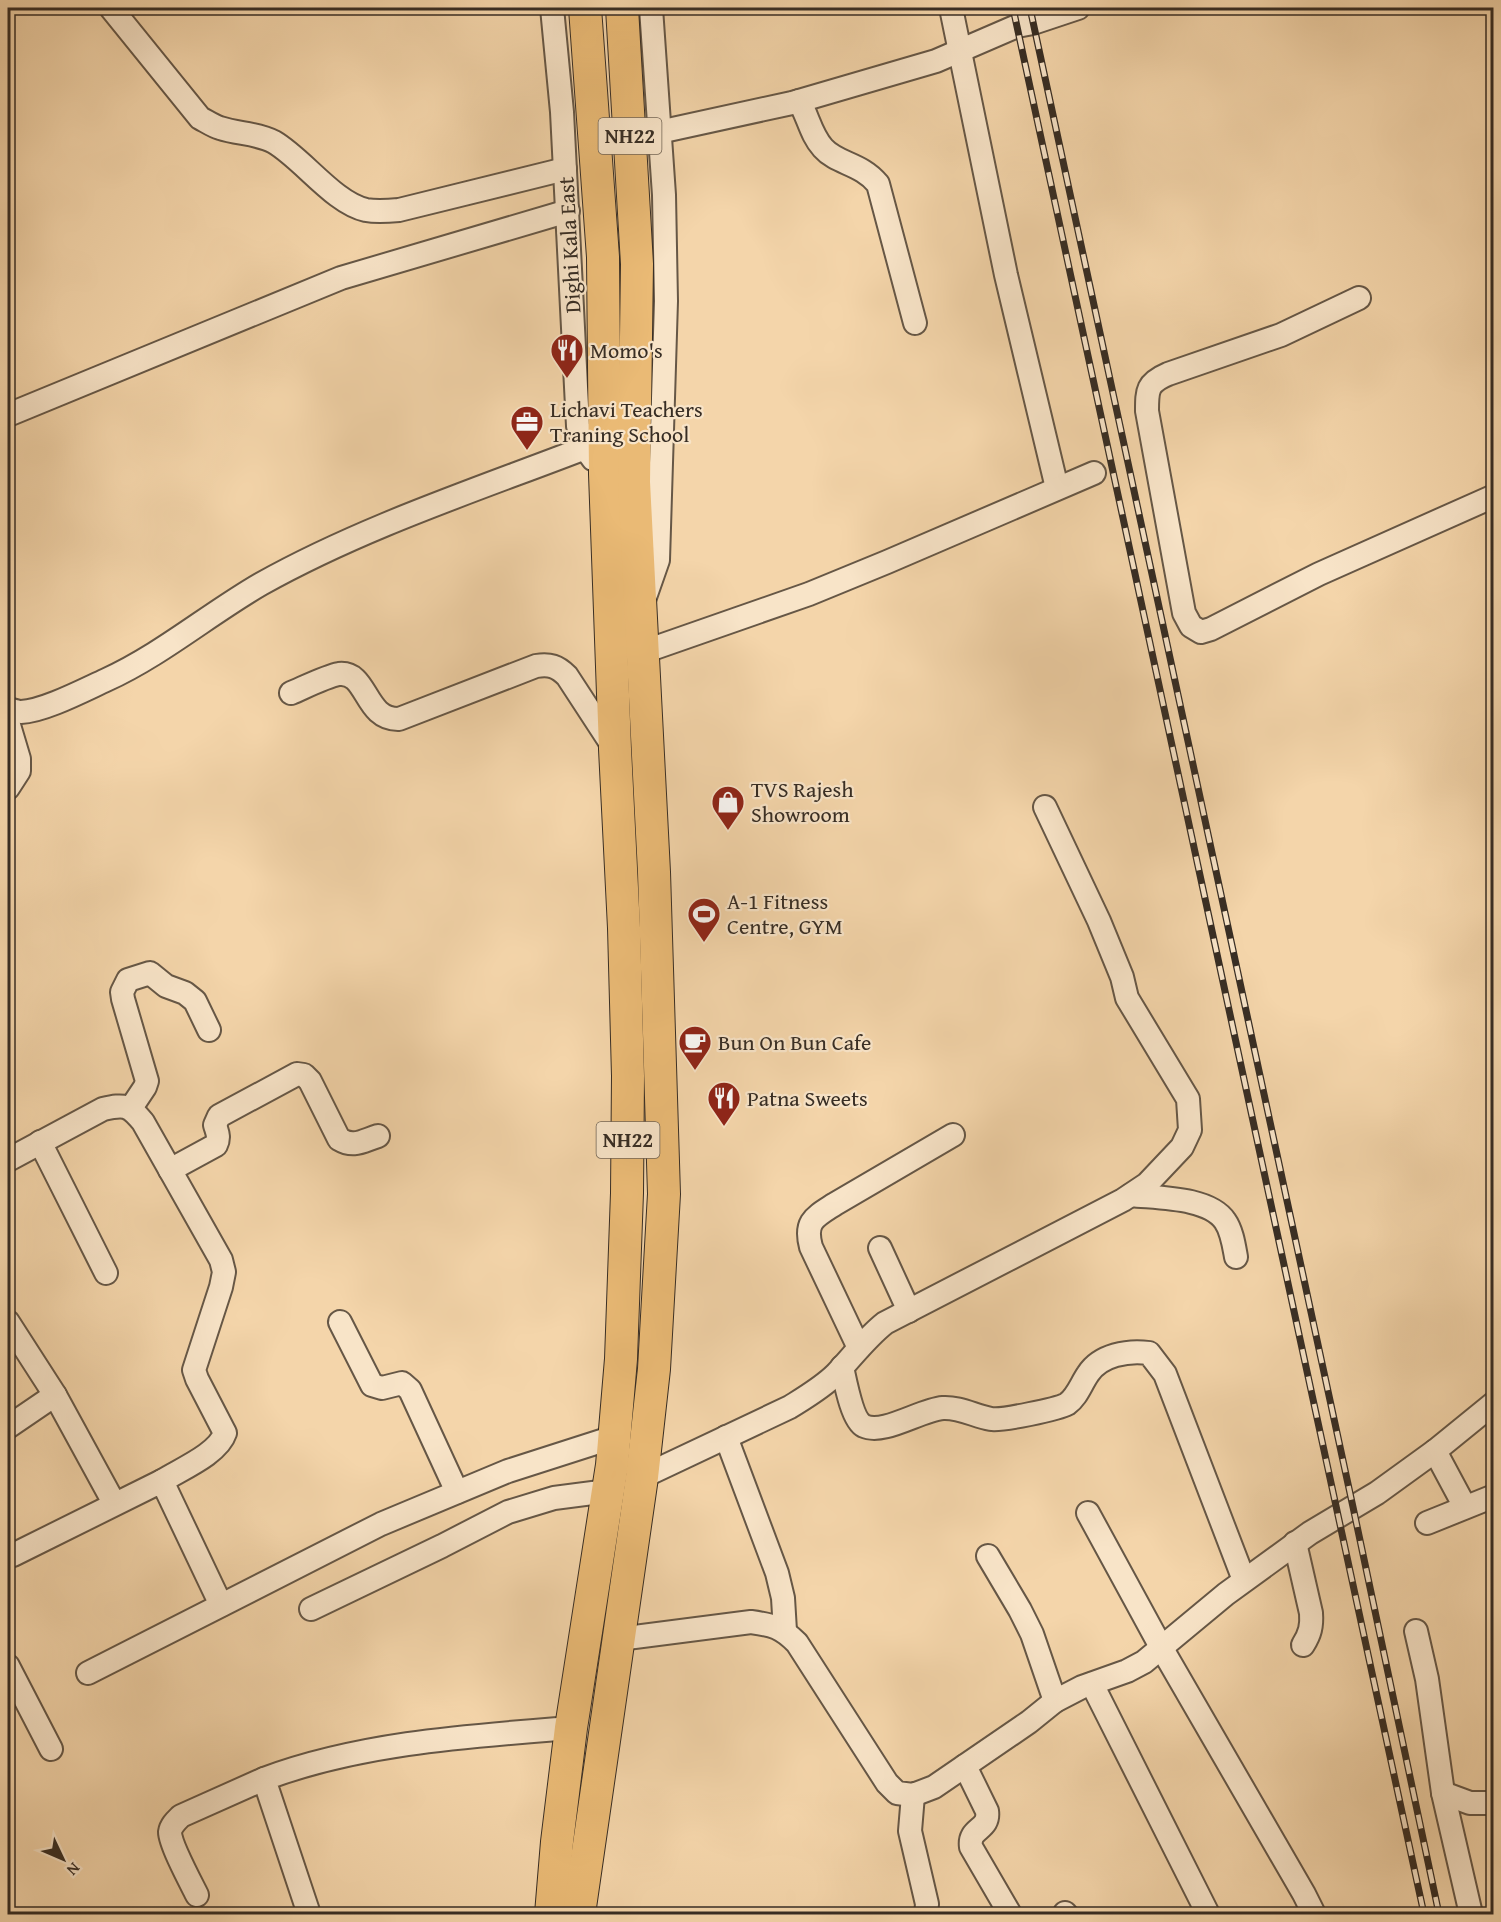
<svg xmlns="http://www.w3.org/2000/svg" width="1501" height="1922" viewBox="0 0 1501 1922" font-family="'Gentium Book Plus',serif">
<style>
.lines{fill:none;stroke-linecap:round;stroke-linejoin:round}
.minor-casing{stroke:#665746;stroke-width:26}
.highway-casing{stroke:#372d24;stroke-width:34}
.minor{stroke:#f8e4c8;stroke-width:22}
.highway{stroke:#eaba75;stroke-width:32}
.rail-casing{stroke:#372d24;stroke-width:7}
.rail{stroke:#f8e4c8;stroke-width:4.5;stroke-dasharray:14;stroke-linecap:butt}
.labels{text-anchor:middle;stroke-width:4.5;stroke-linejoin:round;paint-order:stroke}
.shield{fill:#f8e4c8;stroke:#716455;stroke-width:1.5}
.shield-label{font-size:21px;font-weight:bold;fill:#372d24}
.street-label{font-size:22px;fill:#372d24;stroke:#f8e4c8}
.poi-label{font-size:22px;fill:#372d24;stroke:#f8e4c8;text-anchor:start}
</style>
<rect width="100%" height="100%" fill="#f4d5aa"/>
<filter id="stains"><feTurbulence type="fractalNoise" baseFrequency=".00333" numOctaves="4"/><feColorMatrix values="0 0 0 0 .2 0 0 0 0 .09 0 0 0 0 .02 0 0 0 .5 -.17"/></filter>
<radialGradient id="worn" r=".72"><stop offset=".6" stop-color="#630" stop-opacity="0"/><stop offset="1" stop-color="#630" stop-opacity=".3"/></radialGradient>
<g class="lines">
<defs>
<g id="minor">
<path d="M111 8 200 118C206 121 213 126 220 128 238 134 257 133 274 142 303 159 334 203 366 210 377 212 388 211 399 210L565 169"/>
<polyline points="552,8 562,112 578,426 585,448 593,459"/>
<polyline points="951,8 1006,275 1057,488"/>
<path d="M799 101C808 116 811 135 823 148 837 164 861 163 878 184L915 323"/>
<polyline points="659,132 792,103 936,61 1017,26 1033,23 1078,8"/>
<path d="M1359 298 1281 335 1168 374C1147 383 1147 390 1147 411L1184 613 1191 626 1201 632 1211 629 1319 574 1494 496"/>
<polyline points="8,415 341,278 568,211"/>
<polyline points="644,600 658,560 666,301 664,195 651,8"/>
<polyline points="643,652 809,594 887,562 1094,473"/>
<path d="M291 693C303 688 327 676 339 674 368 671 364 720 399 719L536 666C550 664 557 666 567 676L614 748"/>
<path d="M8 709C12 710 17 712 21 712 44 711 84 690 106 680 161 655 209 614 261 584 363 527 476 490 585 448"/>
<polyline points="8,722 19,759 19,771 8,788"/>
<polyline points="131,1108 145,1087 147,1081 123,999 122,992 128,980 150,973 166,986 185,993 195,1001 209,1030"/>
<polyline points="40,1142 106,1273"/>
<path d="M8 1160 103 1109C125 1104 129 1105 143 1122L221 1260 224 1272 221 1287 194 1370 197 1379 225 1433C218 1454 181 1469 162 1481"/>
<path d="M170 1170 216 1145C220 1137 217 1132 215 1125L219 1116 297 1074 304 1075 310 1081 339 1139C354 1148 362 1141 378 1136"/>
<path d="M1131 1195C1157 1198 1209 1197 1225 1221 1232 1231 1234 1246 1236 1257"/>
<polyline points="880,1248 909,1311"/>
<polyline points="8,1322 55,1395 114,1503"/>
<polyline points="340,1322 372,1385 382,1388 402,1383 410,1390 457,1492"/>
<path d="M859 1348 811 1247C804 1221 815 1217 835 1204L953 1135"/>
<path d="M842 1367C845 1380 852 1420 864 1426 884 1435 920 1410 943 1408 959 1407 975 1416 991 1419 1001 1421 1058 1409 1067 1404 1077 1397 1081 1384 1088 1374 1100 1355 1128 1350 1149 1353L1165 1374 1244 1580"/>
<polyline points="8,1427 55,1395"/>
<polyline points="726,1437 777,1573 783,1598 785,1631"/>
<polyline points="1435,1451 1465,1507"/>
<path d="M642 1477 790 1407C806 1397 823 1387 836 1374 853 1356 866 1338 885 1323L1123 1200 1147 1184 1182 1147 1190 1130 1188 1099 1127 998 1122 977 1099 921 1045 807"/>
<polyline points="1088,1513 1161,1647 1304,1894 1314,1914"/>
<polyline points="1427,1523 1494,1496"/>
<path d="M1295 1543 1311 1613C1312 1626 1310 1634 1303 1645"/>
<polyline points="13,1555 162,1481 221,1605"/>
<polyline points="988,1556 1020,1610 1032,1634 1055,1701"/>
<polyline points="311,1609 442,1546 508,1512 554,1498 608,1491"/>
<polyline points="1416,1631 1427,1679 1443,1793 1471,1914"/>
<path d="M619 1639 751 1622C773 1625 781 1627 797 1643L887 1783 897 1793 913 1795 934 1787 1029 1722 1055 1701 1082 1687 1127 1671 1144 1662 1226 1594 1310 1533 1377 1493 1435 1451 1494 1403"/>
<polyline points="8,1666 51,1749"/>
<polyline points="88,1673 381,1524 508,1471 614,1437"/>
<polyline points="1092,1684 1208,1914"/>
<path d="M965 1766 987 1811C990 1831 968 1827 971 1847L1010 1914"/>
<polyline points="1443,1793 1470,1803 1494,1803"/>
<polyline points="913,1795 910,1831 927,1904 926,1914"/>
<path d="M197 1895C191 1883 170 1844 170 1832 171 1825 177 1820 181 1816L264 1779"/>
<polyline points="1065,1913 1066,1914"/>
<path d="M309 1914 264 1779C360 1743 470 1736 571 1728"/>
</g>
<g id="highway">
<polyline points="551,1914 557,1842 571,1728 612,1465 621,1359 627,1193 628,1076 624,928 615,749 605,474 603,257 585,8"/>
<polyline points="579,1914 642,1477 654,1369 664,1194 654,872 634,482 637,264 622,8"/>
</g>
</defs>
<use href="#minor" class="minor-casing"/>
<use href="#highway" class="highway-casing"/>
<use href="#minor" class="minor"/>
<use href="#highway" class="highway"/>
<defs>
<g id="rail">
<polyline points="1013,8 1424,1914"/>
<polyline points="1030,8 1353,1507 1439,1914"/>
</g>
</defs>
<use href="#rail" class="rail-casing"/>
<use href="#rail" class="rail"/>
</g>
<defs>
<symbol id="restaurant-pin" viewBox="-11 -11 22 30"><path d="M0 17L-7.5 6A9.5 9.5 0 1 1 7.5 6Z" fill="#8f2418" stroke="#f8e4c8"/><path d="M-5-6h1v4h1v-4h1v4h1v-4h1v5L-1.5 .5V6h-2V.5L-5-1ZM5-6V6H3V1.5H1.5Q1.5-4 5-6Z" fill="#fff"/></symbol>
<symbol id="office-pin" viewBox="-11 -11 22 30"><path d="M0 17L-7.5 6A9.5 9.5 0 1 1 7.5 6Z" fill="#8f2418" stroke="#f8e4c8"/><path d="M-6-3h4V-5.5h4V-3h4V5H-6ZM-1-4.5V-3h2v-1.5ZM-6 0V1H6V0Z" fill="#fff"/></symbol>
<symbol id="shop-pin" viewBox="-11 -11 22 30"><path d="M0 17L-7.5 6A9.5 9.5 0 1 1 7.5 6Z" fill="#8f2418" stroke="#f8e4c8"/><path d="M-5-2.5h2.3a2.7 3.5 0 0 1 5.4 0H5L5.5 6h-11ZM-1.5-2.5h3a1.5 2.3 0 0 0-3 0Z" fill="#fff"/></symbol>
<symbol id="stadium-pin" viewBox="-11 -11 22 30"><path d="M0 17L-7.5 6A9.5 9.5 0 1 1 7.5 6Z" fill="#8f2418" stroke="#f8e4c8"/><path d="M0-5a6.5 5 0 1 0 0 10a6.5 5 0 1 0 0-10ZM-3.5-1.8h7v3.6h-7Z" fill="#fff"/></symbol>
<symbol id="cafe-pin" viewBox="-11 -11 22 30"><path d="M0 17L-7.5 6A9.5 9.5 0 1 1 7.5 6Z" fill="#8f2418" stroke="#f8e4c8"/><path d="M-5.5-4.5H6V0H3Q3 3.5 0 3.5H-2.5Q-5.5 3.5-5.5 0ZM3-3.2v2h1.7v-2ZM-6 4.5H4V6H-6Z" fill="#fff"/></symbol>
</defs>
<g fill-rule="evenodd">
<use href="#restaurant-pin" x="548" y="331" width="38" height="52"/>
<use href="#office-pin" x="508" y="403" width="38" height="52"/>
<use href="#shop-pin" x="709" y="783" width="38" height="52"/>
<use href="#stadium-pin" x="685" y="895" width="38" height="52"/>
<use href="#cafe-pin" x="676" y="1023" width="38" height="52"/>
<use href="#restaurant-pin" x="705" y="1079" width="38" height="52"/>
</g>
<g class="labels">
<g class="shield">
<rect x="598.5" y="118" width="63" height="36" rx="4.5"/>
<rect x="596.5" y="1122" width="63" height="36" rx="4.5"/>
</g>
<g class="shield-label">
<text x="630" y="143">NH22</text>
<text x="628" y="1147">NH22</text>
</g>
<g class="street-label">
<text transform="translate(569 245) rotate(-93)" y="8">Dighi Kala East</text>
</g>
<g class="poi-label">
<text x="590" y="358">Momo's</text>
<text x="550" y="417">Lichavi Teachers<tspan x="550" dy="25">Traning School</tspan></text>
<text x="751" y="797">TVS Rajesh<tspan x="751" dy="25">Showroom</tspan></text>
<text x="727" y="909">A-1 Fitness<tspan x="727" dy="25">Centre, GYM</tspan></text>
<text x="718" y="1050">Bun On Bun Cafe</text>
<text x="747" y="1106">Patna Sweets</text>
</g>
</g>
<rect width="1501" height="1922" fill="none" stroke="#f4d5aa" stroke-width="30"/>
<rect x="9" y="9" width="1483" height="1904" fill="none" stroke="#372d24" stroke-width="3"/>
<rect x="15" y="15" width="1471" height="1892" fill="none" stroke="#372d24" stroke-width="1.5"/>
<g transform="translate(63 1859) rotate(134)" stroke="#f8e4c8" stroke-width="4.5" paint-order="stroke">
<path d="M0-4.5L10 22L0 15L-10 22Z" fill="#372d24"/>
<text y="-9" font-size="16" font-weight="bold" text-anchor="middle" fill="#372d24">N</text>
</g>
<rect width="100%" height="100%" filter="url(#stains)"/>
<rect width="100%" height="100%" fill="url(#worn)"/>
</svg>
